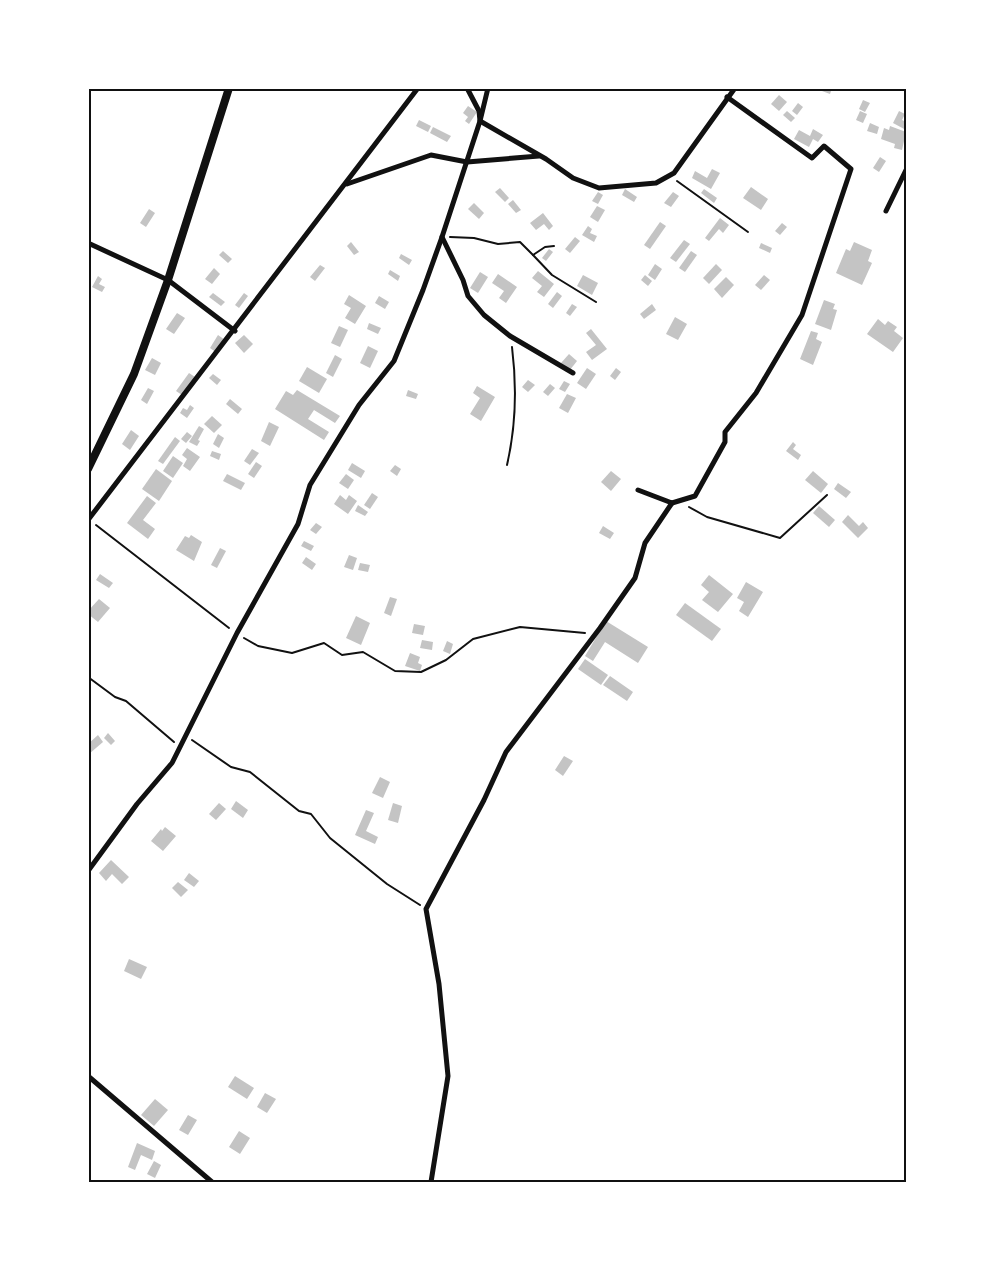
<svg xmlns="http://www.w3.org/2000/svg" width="995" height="1271" viewBox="0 0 995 1271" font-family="Spectral,serif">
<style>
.building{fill:#c4c4c4}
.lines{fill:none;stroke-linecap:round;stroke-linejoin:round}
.path{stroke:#111;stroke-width:2}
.minor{stroke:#111;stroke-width:5}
.secondary{stroke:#111;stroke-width:8}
.neatline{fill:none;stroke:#111;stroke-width:2}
</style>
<rect width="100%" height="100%" fill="#fff"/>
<g class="building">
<polygon points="814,88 832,88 830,94"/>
<polygon points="779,95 787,102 779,111 771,104"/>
<polygon points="863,100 870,103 865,112 859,109"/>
<polygon points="798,103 803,107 797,115 792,111"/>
<polygon points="468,106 477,112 469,124 465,121 468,117 463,113"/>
<polygon points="787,111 795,118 791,122 783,115"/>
<polygon points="860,111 867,114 863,123 856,120"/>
<polygon points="899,111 905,114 902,120 906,122 906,130 893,123"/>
<polygon points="419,120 431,126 428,132 416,126"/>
<polygon points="870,123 879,127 877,134 867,131"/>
<polygon points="890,126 906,132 902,150 894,148 895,144 881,139 884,128 889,130"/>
<polygon points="433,127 451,136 447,142 430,133"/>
<polygon points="813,129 823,135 818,142 813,139 809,147 794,139 799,130 810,136"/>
<polygon points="880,157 886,161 879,172 873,168"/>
<polygon points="712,169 720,173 711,189 692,178 695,171 707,178"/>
<polygon points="751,187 768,199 761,210 743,198"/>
<polygon points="500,188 509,198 505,202 495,192"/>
<polygon points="625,189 637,197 634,202 622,195"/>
<polygon points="704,189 717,198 714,203 701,193"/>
<polygon points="598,192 603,195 598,204 592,201"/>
<polygon points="673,192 679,196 671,207 664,203"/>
<polygon points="513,200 521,210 516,213 508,204"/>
<polygon points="474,203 484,213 479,219 468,209"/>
<polygon points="597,206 605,210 598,222 590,217"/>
<polygon points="149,209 155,213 146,227 140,223"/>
<polygon points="543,213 553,226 549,230 544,224 536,230 530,223"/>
<polygon points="720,218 729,225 723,233 719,229 709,241 705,238"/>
<polygon points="660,222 666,226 650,249 644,245"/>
<polygon points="782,223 787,227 780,235 775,231"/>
<polygon points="588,226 592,229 590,233 597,236 594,242 582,235"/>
<polygon points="575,237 580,241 570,253 565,249"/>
<polygon points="684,240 690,244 676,262 670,258"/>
<polygon points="351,242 359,252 354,255 347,246"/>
<polygon points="854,242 872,250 868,261 872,263 862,285 836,273 846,249 850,251"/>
<polygon points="761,243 772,248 770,253 759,248"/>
<polygon points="549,249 553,252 546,261 542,258"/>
<polygon points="223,251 232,259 228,263 219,255"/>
<polygon points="691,251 697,255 685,272 679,268"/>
<polygon points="401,254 412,260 409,265 399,258"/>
<polygon points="655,264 662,269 655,280 648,275"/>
<polygon points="716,264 722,270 709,284 703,278"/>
<polygon points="320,265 325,268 315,281 310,277"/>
<polygon points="214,268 220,274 212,284 205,279"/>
<polygon points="390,270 400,276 398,281 388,274"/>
<polygon points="538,271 554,284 544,297 537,292 542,286 532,278"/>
<polygon points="480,272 488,277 478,293 470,288"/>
<polygon points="498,274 517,287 506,303 499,298 504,291 492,283"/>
<polygon points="583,275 598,283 592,295 577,286"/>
<polygon points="645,275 652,281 648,286 641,280"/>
<polygon points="764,275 770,280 761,290 755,285"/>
<polygon points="98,276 102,279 99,284 105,287 102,292 92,287"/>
<polygon points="726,277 734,285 722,298 714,289"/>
<polygon points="557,292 562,296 553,308 548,304"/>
<polygon points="213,293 225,302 221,306 209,297"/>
<polygon points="244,293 248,296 239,308 235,305"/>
<polygon points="349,295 366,306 355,324 345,318 351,308 344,304"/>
<polygon points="379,296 389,302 385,309 375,303"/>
<polygon points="824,300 835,304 833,309 837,310 831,330 815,324"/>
<polygon points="572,304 577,307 570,316 566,313"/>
<polygon points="652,304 656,310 644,319 640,314"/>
<polygon points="177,313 185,318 174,334 166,329"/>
<polygon points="675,317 687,324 678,340 666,334"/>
<polygon points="878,319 885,325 888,321 897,327 894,331 903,338 893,352 867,334"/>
<polygon points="369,323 381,328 378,334 367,329"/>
<polygon points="339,326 348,330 340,347 331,343"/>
<polygon points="591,329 607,349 592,360 586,352 596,345 586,333"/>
<polygon points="811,331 818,333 816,339 822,342 813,365 800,359"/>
<polygon points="218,335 225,340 217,353 210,348"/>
<polygon points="244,335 253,344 244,353 235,343"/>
<polygon points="368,346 378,351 370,368 360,363"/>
<polygon points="569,354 577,361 570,370 561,363"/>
<polygon points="335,355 342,359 333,377 326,373"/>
<polygon points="152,358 161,363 155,375 145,370"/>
<polygon points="307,367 327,379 319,393 299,381"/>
<polygon points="587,368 596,374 586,389 577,383"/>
<polygon points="616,368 621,372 615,380 610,376"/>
<polygon points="189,373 195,377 182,395 176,391"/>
<polygon points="213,374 221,380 217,385 209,378"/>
<polygon points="528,380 535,385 528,392 522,387"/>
<polygon points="564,381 570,384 565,392 559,389"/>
<polygon points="550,384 555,388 548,396 543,392"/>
<polygon points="477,386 495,397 481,421 470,414 480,398 473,393"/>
<polygon points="148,388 154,391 147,404 141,400"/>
<polygon points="297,390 340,416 335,423 314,410 308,419 329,432 324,440 275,409 286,391 293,395"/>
<polygon points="408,390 418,394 416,399 406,396"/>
<polygon points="567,394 576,398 568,413 559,408"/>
<polygon points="230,399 242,409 238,414 226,404"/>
<polygon points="190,405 194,408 187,418 180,413 183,408 187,410"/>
<polygon points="212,416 222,425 214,433 204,424"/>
<polygon points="269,422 279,427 270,446 261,441"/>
<polygon points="199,426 204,429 198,440 200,441 197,446 189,442"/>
<polygon points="131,430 139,436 130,450 122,444"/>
<polygon points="187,432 192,436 186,443 181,439"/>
<polygon points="218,434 224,438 219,448 213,444"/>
<polygon points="175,437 180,441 163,464 158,461"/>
<polygon points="793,442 796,445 793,449 801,455 798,460 786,451"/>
<polygon points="187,448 200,457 190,471 183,466 187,459 182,455"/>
<polygon points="252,449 259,453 250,465 244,461"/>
<polygon points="212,451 221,454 219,460 210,456"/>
<polygon points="173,456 183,463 173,478 163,471"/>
<polygon points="256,462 262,466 254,478 248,474"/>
<polygon points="352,463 365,471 361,478 348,470"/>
<polygon points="395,465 401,469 397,476 390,471"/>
<polygon points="156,469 172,481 159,501 142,489"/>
<polygon points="611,471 621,479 611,491 601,482"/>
<polygon points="813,471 828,484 821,493 805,480"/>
<polygon points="227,474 245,483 241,490 223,481"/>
<polygon points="346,474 354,480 348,489 339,483"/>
<polygon points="838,483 851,492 846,498 834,489"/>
<polygon points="372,493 378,497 370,509 364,505"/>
<polygon points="340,495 346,500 349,495 357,501 348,514 334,504"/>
<polygon points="147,496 156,503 143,520 155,529 148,539 127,523"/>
<polygon points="358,505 368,512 365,516 355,511"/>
<polygon points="819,506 835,520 829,527 813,513"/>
<polygon points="848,515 859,526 863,522 868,528 858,538 842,522"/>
<polygon points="316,523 322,527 316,534 310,530"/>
<polygon points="603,526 614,533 610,539 599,533"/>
<polygon points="191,535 202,542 194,561 176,550 185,536 189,538"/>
<polygon points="304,541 314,546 311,551 301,546"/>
<polygon points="220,548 226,551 217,568 211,565"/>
<polygon points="349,555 357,558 353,570 344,567"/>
<polygon points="306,557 316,564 312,570 302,563"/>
<polygon points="360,563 370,565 368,572 358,570"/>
<polygon points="100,574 113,583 109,588 96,580"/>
<polygon points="709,575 733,594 718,612 702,600 709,592 701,585"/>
<polygon points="746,582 763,592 748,617 739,611 744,602 737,598"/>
<polygon points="390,597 397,599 391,616 384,613"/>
<polygon points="99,599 110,608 98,622 88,614 88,611"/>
<polygon points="685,603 721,629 712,641 676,615"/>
<polygon points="356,616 370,623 361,645 346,638"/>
<polygon points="606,621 648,647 638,663 605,642 593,661 585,656"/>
<polygon points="414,624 425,626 423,635 412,633"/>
<polygon points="422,640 433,642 432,650 420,648"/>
<polygon points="447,641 453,644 450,654 443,651"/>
<polygon points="410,653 420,657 418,663 422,665 420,671 405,666"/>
<polygon points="585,659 608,675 601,685 578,669"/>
<polygon points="610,676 633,692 627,701 603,685"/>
<polygon points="108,733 115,741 111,745 104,738"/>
<polygon points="98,735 103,742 89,754 88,744"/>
<polygon points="564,756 573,761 563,776 555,770"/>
<polygon points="380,777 390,782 383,798 372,793"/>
<polygon points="236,801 248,810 243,818 231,809"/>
<polygon points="219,803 226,809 216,820 209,814"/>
<polygon points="393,803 402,806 398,823 388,820"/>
<polygon points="366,810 374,813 366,831 378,837 375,844 355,835"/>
<polygon points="165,827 176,836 163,851 151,841 161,829 162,831"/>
<polygon points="111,860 129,877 122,884 112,874 106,881 99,873"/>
<polygon points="189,873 199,881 194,887 184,880"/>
<polygon points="178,882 188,890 181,897 172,888"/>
<polygon points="129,959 147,967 141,979 124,971"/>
<polygon points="235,1076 254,1088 247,1099 228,1087"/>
<polygon points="265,1093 276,1099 267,1113 257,1107"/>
<polygon points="155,1099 168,1110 154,1126 141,1115"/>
<polygon points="188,1115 197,1120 188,1135 179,1130"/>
<polygon points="239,1131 250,1138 240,1154 229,1147"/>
<polygon points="137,1143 155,1151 152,1160 141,1155 135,1170 128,1167"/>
<polygon points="154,1161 161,1165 155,1178 147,1174"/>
</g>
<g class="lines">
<g class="path">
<polyline points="677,181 748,232"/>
<polyline points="450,237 474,238 498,244 520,242 533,255 545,247 554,246"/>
<polyline points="533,255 552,275 596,302"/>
<path d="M507 465C516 426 517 387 512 347"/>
<polyline points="689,507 707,517 780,538 827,495"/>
<polyline points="96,525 229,628"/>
<polyline points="244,638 258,646 292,653 324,643 342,655 363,652 395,671 421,672 446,660 473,639 520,627 585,633"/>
<polyline points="88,677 115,697 126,701 174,742"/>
<polyline points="192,740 231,767 250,772 299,811 311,814 330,838 387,884 420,905"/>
</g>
<g class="minor">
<polyline points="467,88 479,111 480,121 546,159 573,178 599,188 656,183 674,173 735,88"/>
<polyline points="347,184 431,155 467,162 539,156"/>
<polyline points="886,211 906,170"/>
<polyline points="442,237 463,280 468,296 484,315 510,336 573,373"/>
<polyline points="88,243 168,280 235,331"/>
<polyline points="638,490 672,503 695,496 725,442 725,432 756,393 802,315 851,169 824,146 812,158 727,97"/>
<polyline points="88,520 418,88"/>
<polyline points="88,871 137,804 172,763 237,633 298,524 310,485 359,405 394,361 423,290 442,237 480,121 488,88"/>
<polyline points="88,1076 212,1182"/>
<polyline points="431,1182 448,1076 439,984 426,909 484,800 506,752 600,628 635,578 645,543 672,503"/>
</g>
<polyline class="secondary" points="88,469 134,374 168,280 229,88"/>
</g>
<rect width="995" height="1271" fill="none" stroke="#ffffff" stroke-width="180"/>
<rect x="90" y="90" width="815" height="1091" class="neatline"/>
</svg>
